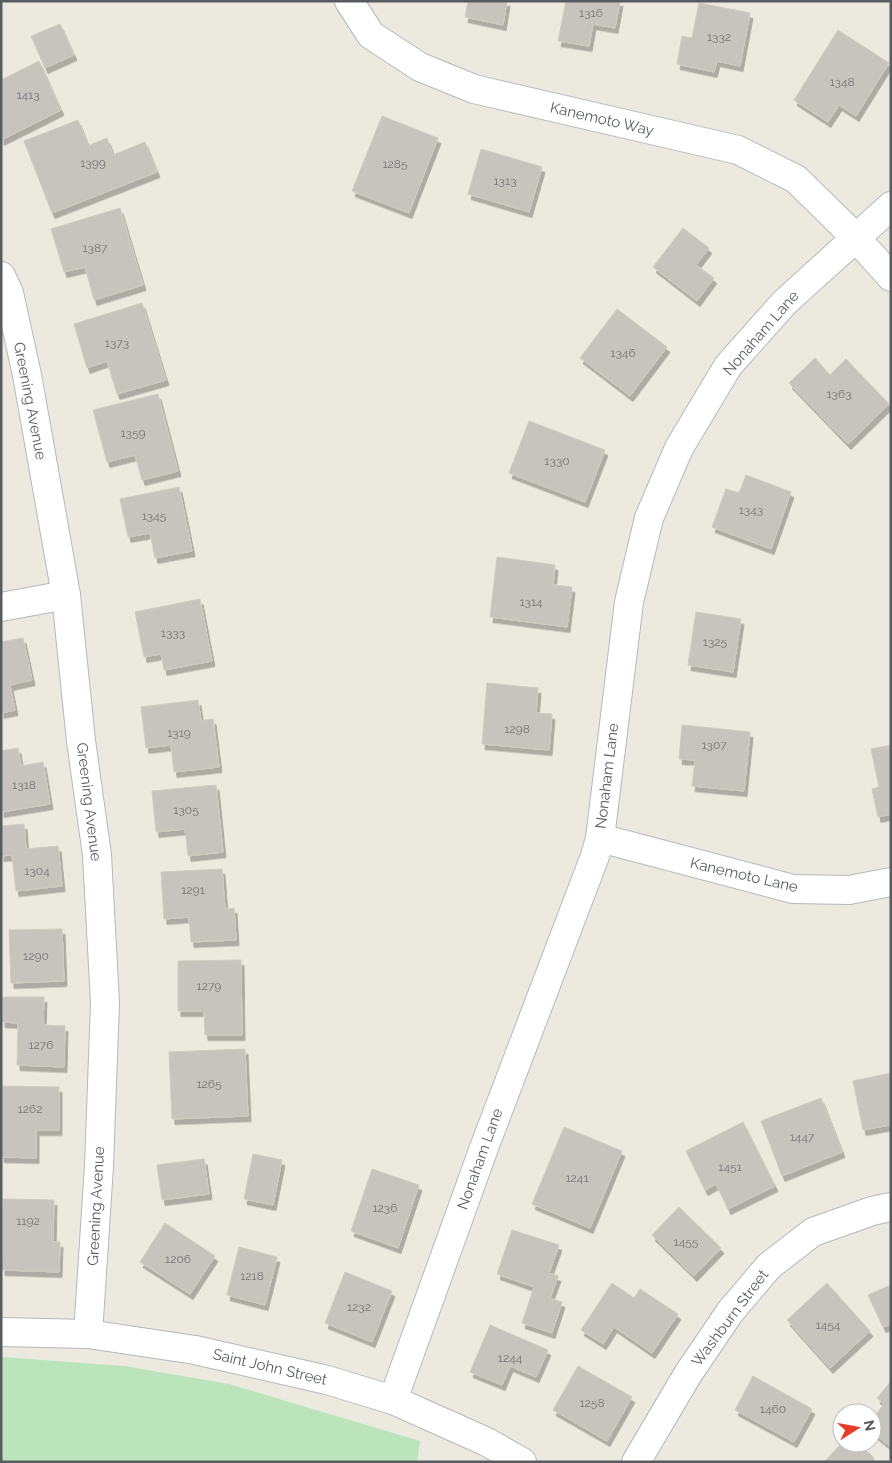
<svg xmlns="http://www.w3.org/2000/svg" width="892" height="1463" viewBox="0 0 892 1463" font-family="Raleway,sans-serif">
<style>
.green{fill:#bbe4bc}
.building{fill:#c7c4bd;stroke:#d0cbbe;filter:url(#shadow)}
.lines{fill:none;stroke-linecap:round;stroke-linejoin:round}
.minor-casing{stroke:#b5b8bd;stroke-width:30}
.minor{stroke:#fff;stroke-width:28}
.labels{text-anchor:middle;stroke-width:4;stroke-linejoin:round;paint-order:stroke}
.number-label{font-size:12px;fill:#747678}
.street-label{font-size:15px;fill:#585c61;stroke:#fff}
</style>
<defs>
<filter id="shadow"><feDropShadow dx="3" dy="5.5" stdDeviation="0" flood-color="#0004"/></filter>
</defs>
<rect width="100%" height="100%" fill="#ece9df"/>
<polygon class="green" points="2,1357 124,1366 229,1384 420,1441 417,1462 1,1462"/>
<g class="building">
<polygon points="468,1 507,1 503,25 465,17"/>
<polygon points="566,1 620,1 615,28 593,24 589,46 558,41"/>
<polygon points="699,3 750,13 740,66 717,61 714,72 677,64 682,36 692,38"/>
<polygon points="60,24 74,55 45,68 31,36"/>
<polygon points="838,30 889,63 856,116 839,105 828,122 794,100"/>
<polygon points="39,61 61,110 1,140 1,80"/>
<polygon points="382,116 438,138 409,213 352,191"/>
<polygon points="78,120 88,146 107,138 113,155 145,142 157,172 52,213 24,141"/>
<polygon points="481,149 542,167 529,212 468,194"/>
<polygon points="120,208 143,285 94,300 85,267 64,272 51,229"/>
<polygon points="683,228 709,248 696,265 714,278 697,301 653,267"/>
<polygon points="142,303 166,380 117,394 107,361 87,368 74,324"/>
<polygon points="617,309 667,347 630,396 580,358"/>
<polygon points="815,358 830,375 846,359 889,404 848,444 789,383"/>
<polygon points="158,394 178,471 142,480 135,455 107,462 93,410"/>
<polygon points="529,421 605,450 585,502 509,473"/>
<polygon points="746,475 791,492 771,549 712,527 726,489 739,493"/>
<polygon points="179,487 192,551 155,558 150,533 128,537 120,499"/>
<polygon points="497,557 555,565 553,585 572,587 567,627 490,617"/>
<polygon points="200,599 212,661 164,670 161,654 144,657 135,612"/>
<polygon points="696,612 741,619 733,672 688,665"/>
<polygon points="23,638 32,680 10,685 15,710 1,713 1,642"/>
<polygon points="487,683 538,688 536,713 552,714 549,750 482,744"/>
<polygon points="198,700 201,721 213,719 219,767 174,772 171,745 146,748 141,707"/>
<polygon points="682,725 750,732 744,791 692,786 695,760 679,759"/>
<polygon points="891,745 891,814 878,817 872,789 879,787 871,749"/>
<polygon points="18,748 21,766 43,762 50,804 1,812 1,751"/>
<polygon points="216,785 223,852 188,856 185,829 156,832 152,791"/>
<polygon points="24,824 26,849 58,846 62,886 16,891 12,855 1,856 1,826"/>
<polygon points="222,869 225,909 234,908 236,940 191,942 189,917 164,919 161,872"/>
<polygon points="62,929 64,981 11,983 9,930"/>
<polygon points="241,960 242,1035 205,1035 204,1011 178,1011 178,961"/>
<polygon points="3,997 44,997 43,1025 65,1026 64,1067 17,1065 18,1023 2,1022"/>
<polygon points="245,1049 248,1116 172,1119 169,1052"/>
<polygon points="891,1073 891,1127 890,1125 863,1130 853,1081"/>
<polygon points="1,1086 59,1087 59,1130 36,1130 36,1158 1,1157"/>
<polygon points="821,1098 842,1152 782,1176 761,1121"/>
<polygon points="743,1122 775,1186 728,1209 716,1184 705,1190 686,1151"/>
<polygon points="564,1127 622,1151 590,1228 532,1204"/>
<polygon points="253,1154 282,1160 273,1205 244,1199"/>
<polygon points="204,1159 209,1194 162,1200 157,1165"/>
<polygon points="372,1169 419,1185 398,1248 351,1231"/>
<polygon points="3,1199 54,1200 53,1242 60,1242 59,1272 2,1270"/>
<polygon points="679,1207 721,1248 694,1276 652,1235"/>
<polygon points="165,1223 215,1256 190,1294 140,1262"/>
<polygon points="512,1230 559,1245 549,1273 558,1276 550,1298 562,1302 552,1333 522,1323 534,1287 497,1274"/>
<polygon points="239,1247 277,1257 265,1305 227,1295"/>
<polygon points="345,1272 392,1291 372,1342 325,1323"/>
<polygon points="612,1283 634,1298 640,1289 678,1314 652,1353 614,1327 603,1344 581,1330"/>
<polygon points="827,1283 870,1331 830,1368 787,1320"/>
<polygon points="891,1285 891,1324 883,1327 868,1295"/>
<polygon points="490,1325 548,1350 536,1377 510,1366 502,1385 470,1372"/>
<polygon points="578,1366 632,1397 607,1441 553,1410"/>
<polygon points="753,1376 812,1409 794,1442 735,1410"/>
<polygon points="891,1381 891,1447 872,1432 872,1420 884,1404 877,1398"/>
<polygon points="842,1443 858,1443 874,1458 871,1462 824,1462"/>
</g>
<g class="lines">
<defs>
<g id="minor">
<polyline points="349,1 371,35 420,67 474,89 738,150 796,179 856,238 891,277"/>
<polyline points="1,276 9,293 27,375 66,595 81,741 97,855 105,1003 99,1166 88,1334"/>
<polyline points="1,607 66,595"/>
<polyline points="600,838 793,889 849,890 891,882"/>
<polyline points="1,1332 88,1334 195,1350 327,1380 393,1400 487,1442 522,1462"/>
<polyline points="393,1400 485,1145 595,856 600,838 629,602 649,518 679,448 728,366 784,303 891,206"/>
<polyline points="636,1462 688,1374 730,1312 769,1266 813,1232 872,1211 891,1207"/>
</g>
</defs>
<use href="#minor" class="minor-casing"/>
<use href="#minor" class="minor"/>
</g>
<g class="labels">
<g class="number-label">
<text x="591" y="17">1316</text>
<text x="719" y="41">1332</text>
<text x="842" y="86">1348</text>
<text x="28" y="99">1413</text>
<text x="93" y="167">1399</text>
<text x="395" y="168">1285</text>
<text x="505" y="185">1313</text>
<text x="95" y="252">1387</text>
<text x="117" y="347">1373</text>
<text x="623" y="357">1346</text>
<text x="839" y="398">1363</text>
<text x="133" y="437">1359</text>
<text x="557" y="465">1330</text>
<text x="751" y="514">1343</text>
<text x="154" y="520">1345</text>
<text x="531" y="606">1314</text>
<text x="173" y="637">1333</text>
<text x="715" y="646">1325</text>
<text x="517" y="733">1298</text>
<text x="179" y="737">1319</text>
<text x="714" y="749">1307</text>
<text x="24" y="789">1318</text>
<text x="186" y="814">1305</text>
<text x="37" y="875">1304</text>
<text x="193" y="894">1291</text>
<text x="36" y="960">1290</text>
<text x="209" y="990">1279</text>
<text x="41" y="1049">1276</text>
<text x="209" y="1088">1265</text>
<text x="30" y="1113">1262</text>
<text x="802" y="1141">1447</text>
<text x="730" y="1171">1451</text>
<text x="577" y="1182">1241</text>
<text x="385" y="1212">1236</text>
<text x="28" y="1225">1192</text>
<text x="686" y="1246">1455</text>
<text x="178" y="1263">1206</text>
<text x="252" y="1280">1218</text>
<text x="359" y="1311">1232</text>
<text x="828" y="1329">1454</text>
<text x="510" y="1362">1244</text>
<text x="592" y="1407">1258</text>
<text x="773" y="1413">1460</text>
</g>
<g class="street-label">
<text transform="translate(602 119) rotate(13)" y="5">Kanemoto Way</text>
<text transform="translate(761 333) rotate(-49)" y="5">Nonaham Lane</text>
<text transform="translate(30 401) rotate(79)" y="5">Greening Avenue</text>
<text transform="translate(607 776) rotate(-83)" y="5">Nonaham Lane</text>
<text transform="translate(89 802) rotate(83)" y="5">Greening Avenue</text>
<text transform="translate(744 875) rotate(13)" y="5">Kanemoto Lane</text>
<text transform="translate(480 1159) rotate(-70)" y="5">Nonaham Lane</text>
<text transform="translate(96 1206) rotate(-87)" y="5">Greening Avenue</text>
<text transform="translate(730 1318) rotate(-53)" y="5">Washburn Street</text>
<text transform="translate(270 1367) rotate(13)" y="5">Saint John Street</text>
</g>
</g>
<rect width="892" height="1463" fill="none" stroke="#585c61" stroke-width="5"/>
<g transform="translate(857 1428) rotate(79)"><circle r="24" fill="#ffffff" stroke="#bcbec0"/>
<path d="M0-4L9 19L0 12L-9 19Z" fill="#ea3b28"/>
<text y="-8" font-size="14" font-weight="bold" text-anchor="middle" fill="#585c61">N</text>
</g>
</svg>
